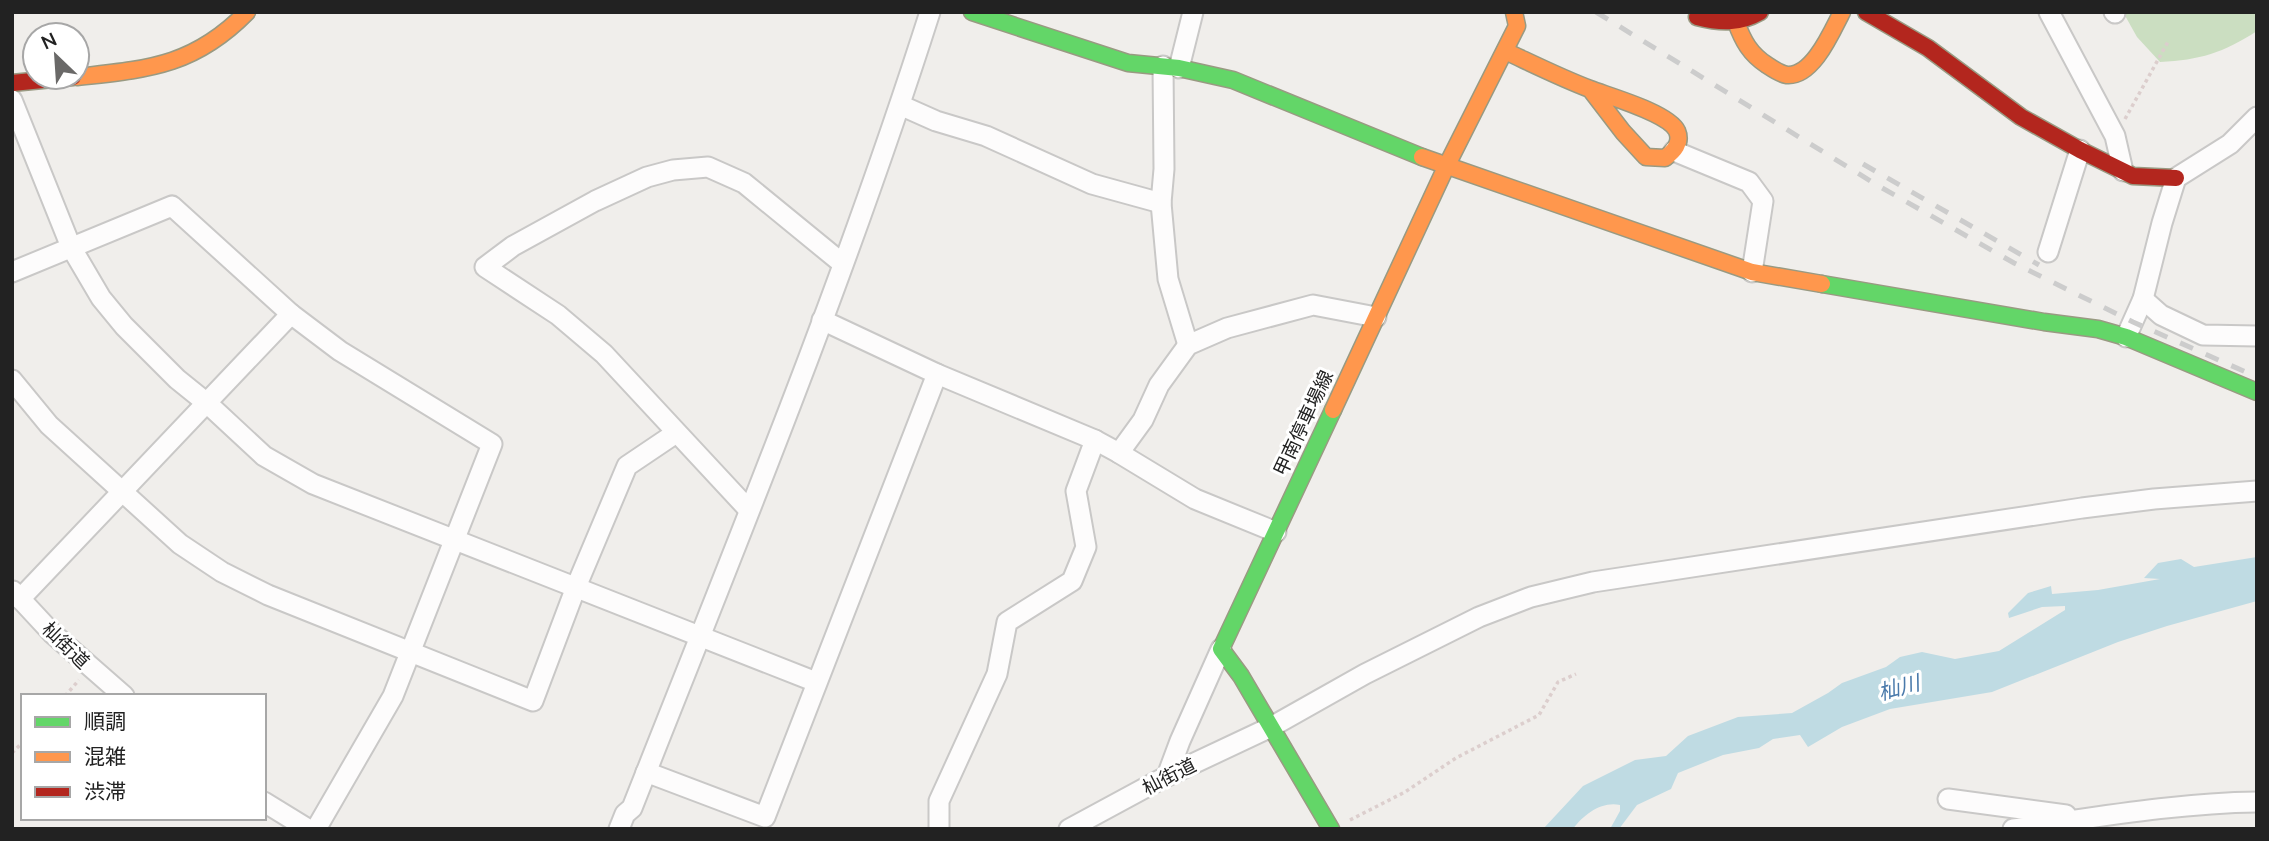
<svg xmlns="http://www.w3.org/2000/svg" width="2269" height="841" viewBox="0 0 2269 841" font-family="Mulish,'Noto Sans JP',sans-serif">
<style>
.forest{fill:#cbdec1}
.water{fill:#bfdbe3}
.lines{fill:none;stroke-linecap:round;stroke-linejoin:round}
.street-casing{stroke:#c9c8c7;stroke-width:23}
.fast-casing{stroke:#999a82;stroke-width:19}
.slow-casing{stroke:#999a82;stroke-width:19}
.jam-casing{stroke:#999a82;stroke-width:19}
.path{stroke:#dccecd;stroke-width:3.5;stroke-dasharray:3.5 3.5;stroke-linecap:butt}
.street{stroke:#fdfcfc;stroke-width:19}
.fast{stroke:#63d668;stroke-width:16}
.slow{stroke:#ff974d;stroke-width:16}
.jam{stroke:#b3261e;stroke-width:16}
.rail{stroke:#ccc;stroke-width:5;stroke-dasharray:14 14;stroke-linecap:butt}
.labels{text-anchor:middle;stroke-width:6;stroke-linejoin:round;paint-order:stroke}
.street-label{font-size:19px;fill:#222;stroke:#fff}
.water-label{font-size:21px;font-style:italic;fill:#4a7aab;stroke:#fff}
</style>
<rect width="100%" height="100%" fill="#f0eeeb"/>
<path class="forest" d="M2123 12H2257V31C2223 53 2200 60 2160 62L2137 37Z"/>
<path class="water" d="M2257 557V601L2167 626 2118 642 1992 692 1890 709 1842 727 1808 747 1800 735 1773 739 1759 748 1723 755 1678 773 1671 789 1637 805 1619 829H1610L1620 811V805C1602 801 1584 814 1573 829H1543L1583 786 1635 760 1666 756 1688 736 1738 717 1792 713 1828 693 1842 683 1886 667 1900 657 1922 652 1955 659 1999 651 2065 610V606L2042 607 2009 618 2008 613 2028 593 2051 586 2052 594 2098 590 2160 579 2144 578 2158 563 2181 559 2194 567Z"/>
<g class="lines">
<defs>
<g id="street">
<polyline points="2049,12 2115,136 2123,171"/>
<polyline points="2114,12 2115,13"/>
<polyline points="1163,66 1164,169 1161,203 1168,279 1188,345"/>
<polyline points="1179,68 1193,12"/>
<polyline points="12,100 71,247 101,298 124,326 177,379 208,404 264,456 313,484 816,682"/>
<polyline points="900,105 936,121 986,136 1092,184 1161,203"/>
<polyline points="1674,151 1749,182 1763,201 1752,272"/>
<polyline points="2048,252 2080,150"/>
<polyline points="12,272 172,206 291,314 340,351 492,444 393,696 316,829"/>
<polyline points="2143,299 2161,315 2203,335 2257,336"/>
<polyline points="822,320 937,374 1095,440 1119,453 1195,499 1276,532"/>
<polyline points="2126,337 2143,299 2162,223 2176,178 2230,144 2257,117"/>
<polyline points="12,380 49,425 180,544 222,572 268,595 533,701 576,587 627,466 676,433"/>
<polyline points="1119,453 1143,420 1159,385 1188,345 1227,328 1313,305 1376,317"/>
<polyline points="749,510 604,354 558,315 485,267 513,246 595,201 647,177 673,170 708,167 744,183 843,264"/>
<polyline points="13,591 52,633 124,696"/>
<polyline points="20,599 291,314"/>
<polyline points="646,772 765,817 937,374"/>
<polyline points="1167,776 1180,741 1221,649"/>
<polyline points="1948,799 2066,815"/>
<polyline points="264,802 308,829"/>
<path d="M619 829 625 814 632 808C736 545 844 282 930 12"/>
<polyline points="939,829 939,801 997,674 1007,622 1072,581 1086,547 1076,491 1095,440"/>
<polyline points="1069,829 1167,776 1271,727 1365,674 1479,617 1531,597 1593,582 2082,508 2154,499 2257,491"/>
<path d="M2013 829C2093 818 2175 803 2257 802"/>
</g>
<g id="fast">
<polyline points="972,12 1128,63 1179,68 1233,80 1422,157"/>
<polyline points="1822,284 2044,322 2098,329 2126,337 2257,392"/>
<polyline points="1331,829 1241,676 1221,649 1333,410"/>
</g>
<g id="slow">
<path d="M1736 22C1743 41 1750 54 1767 65 1773 69 1780 74 1787 75 1813 77 1832 31 1842 12"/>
<path d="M1505 51C1533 64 1561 78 1590 89 1608 96 1669 113 1677 131 1682 143 1674 151 1665 158L1646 157 1623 132 1590 89"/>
<path d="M77 77C149 69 194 66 247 12"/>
<polyline points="1422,157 1752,272 1822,284"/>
<polyline points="1333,410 1446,167 1517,26 1514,12"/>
</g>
<g id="jam">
<polyline points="1866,12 1928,48 2021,117 2080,150 2133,176 2176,178"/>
<path d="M1697 17C1720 23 1739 24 1760 12"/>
<polyline points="12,83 73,77"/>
</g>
</defs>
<use href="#street" class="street-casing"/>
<use href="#fast" class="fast-casing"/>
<use href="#slow" class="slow-casing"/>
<use href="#jam" class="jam-casing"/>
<g class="path">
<polyline points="2125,119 2169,40"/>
<polyline points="65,696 79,680"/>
<polyline points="12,753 23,742"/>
<polyline points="1350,820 1405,792 1456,758 1539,715 1558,682 1576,674"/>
</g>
<use href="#street" class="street"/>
<use href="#fast" class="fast"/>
<use href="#slow" class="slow"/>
<use href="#jam" class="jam"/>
<g class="rail">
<polyline points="1596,12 1877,185 2014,263 2133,322 2257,377"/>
<polyline points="1863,164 2039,265"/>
</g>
</g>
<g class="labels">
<g class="street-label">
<text transform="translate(1303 423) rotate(-65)" y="7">甲南停車場線</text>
<text transform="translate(66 645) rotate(44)" y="7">杣街道</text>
<text transform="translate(1169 776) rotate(-27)" y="7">杣街道</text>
</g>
<g class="water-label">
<text transform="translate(1899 688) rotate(-15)" y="7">杣川</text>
</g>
</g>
<rect width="2269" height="841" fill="none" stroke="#222222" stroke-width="28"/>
<rect x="21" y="694" width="245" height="126" fill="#ffffff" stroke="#a7a7a7" stroke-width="2"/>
<rect x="35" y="717" width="35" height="10" fill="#63d668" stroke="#a7a7a7" stroke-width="2"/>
<text x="84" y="729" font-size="21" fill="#222222">順調</text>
<rect x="35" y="752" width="35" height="10" fill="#ff974d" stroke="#a7a7a7" stroke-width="2"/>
<text x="84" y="764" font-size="21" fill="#222222">混雑</text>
<rect x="35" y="787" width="35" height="10" fill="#b3261e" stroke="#a7a7a7" stroke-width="2"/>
<text x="84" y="799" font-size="21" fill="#222222">渋滞</text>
<g transform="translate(56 56) rotate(335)"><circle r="33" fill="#ffffff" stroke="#a7a7a7" stroke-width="2"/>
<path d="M0-5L12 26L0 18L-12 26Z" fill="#6a6968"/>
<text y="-10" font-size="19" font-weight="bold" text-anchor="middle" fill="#222222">N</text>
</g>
</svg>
